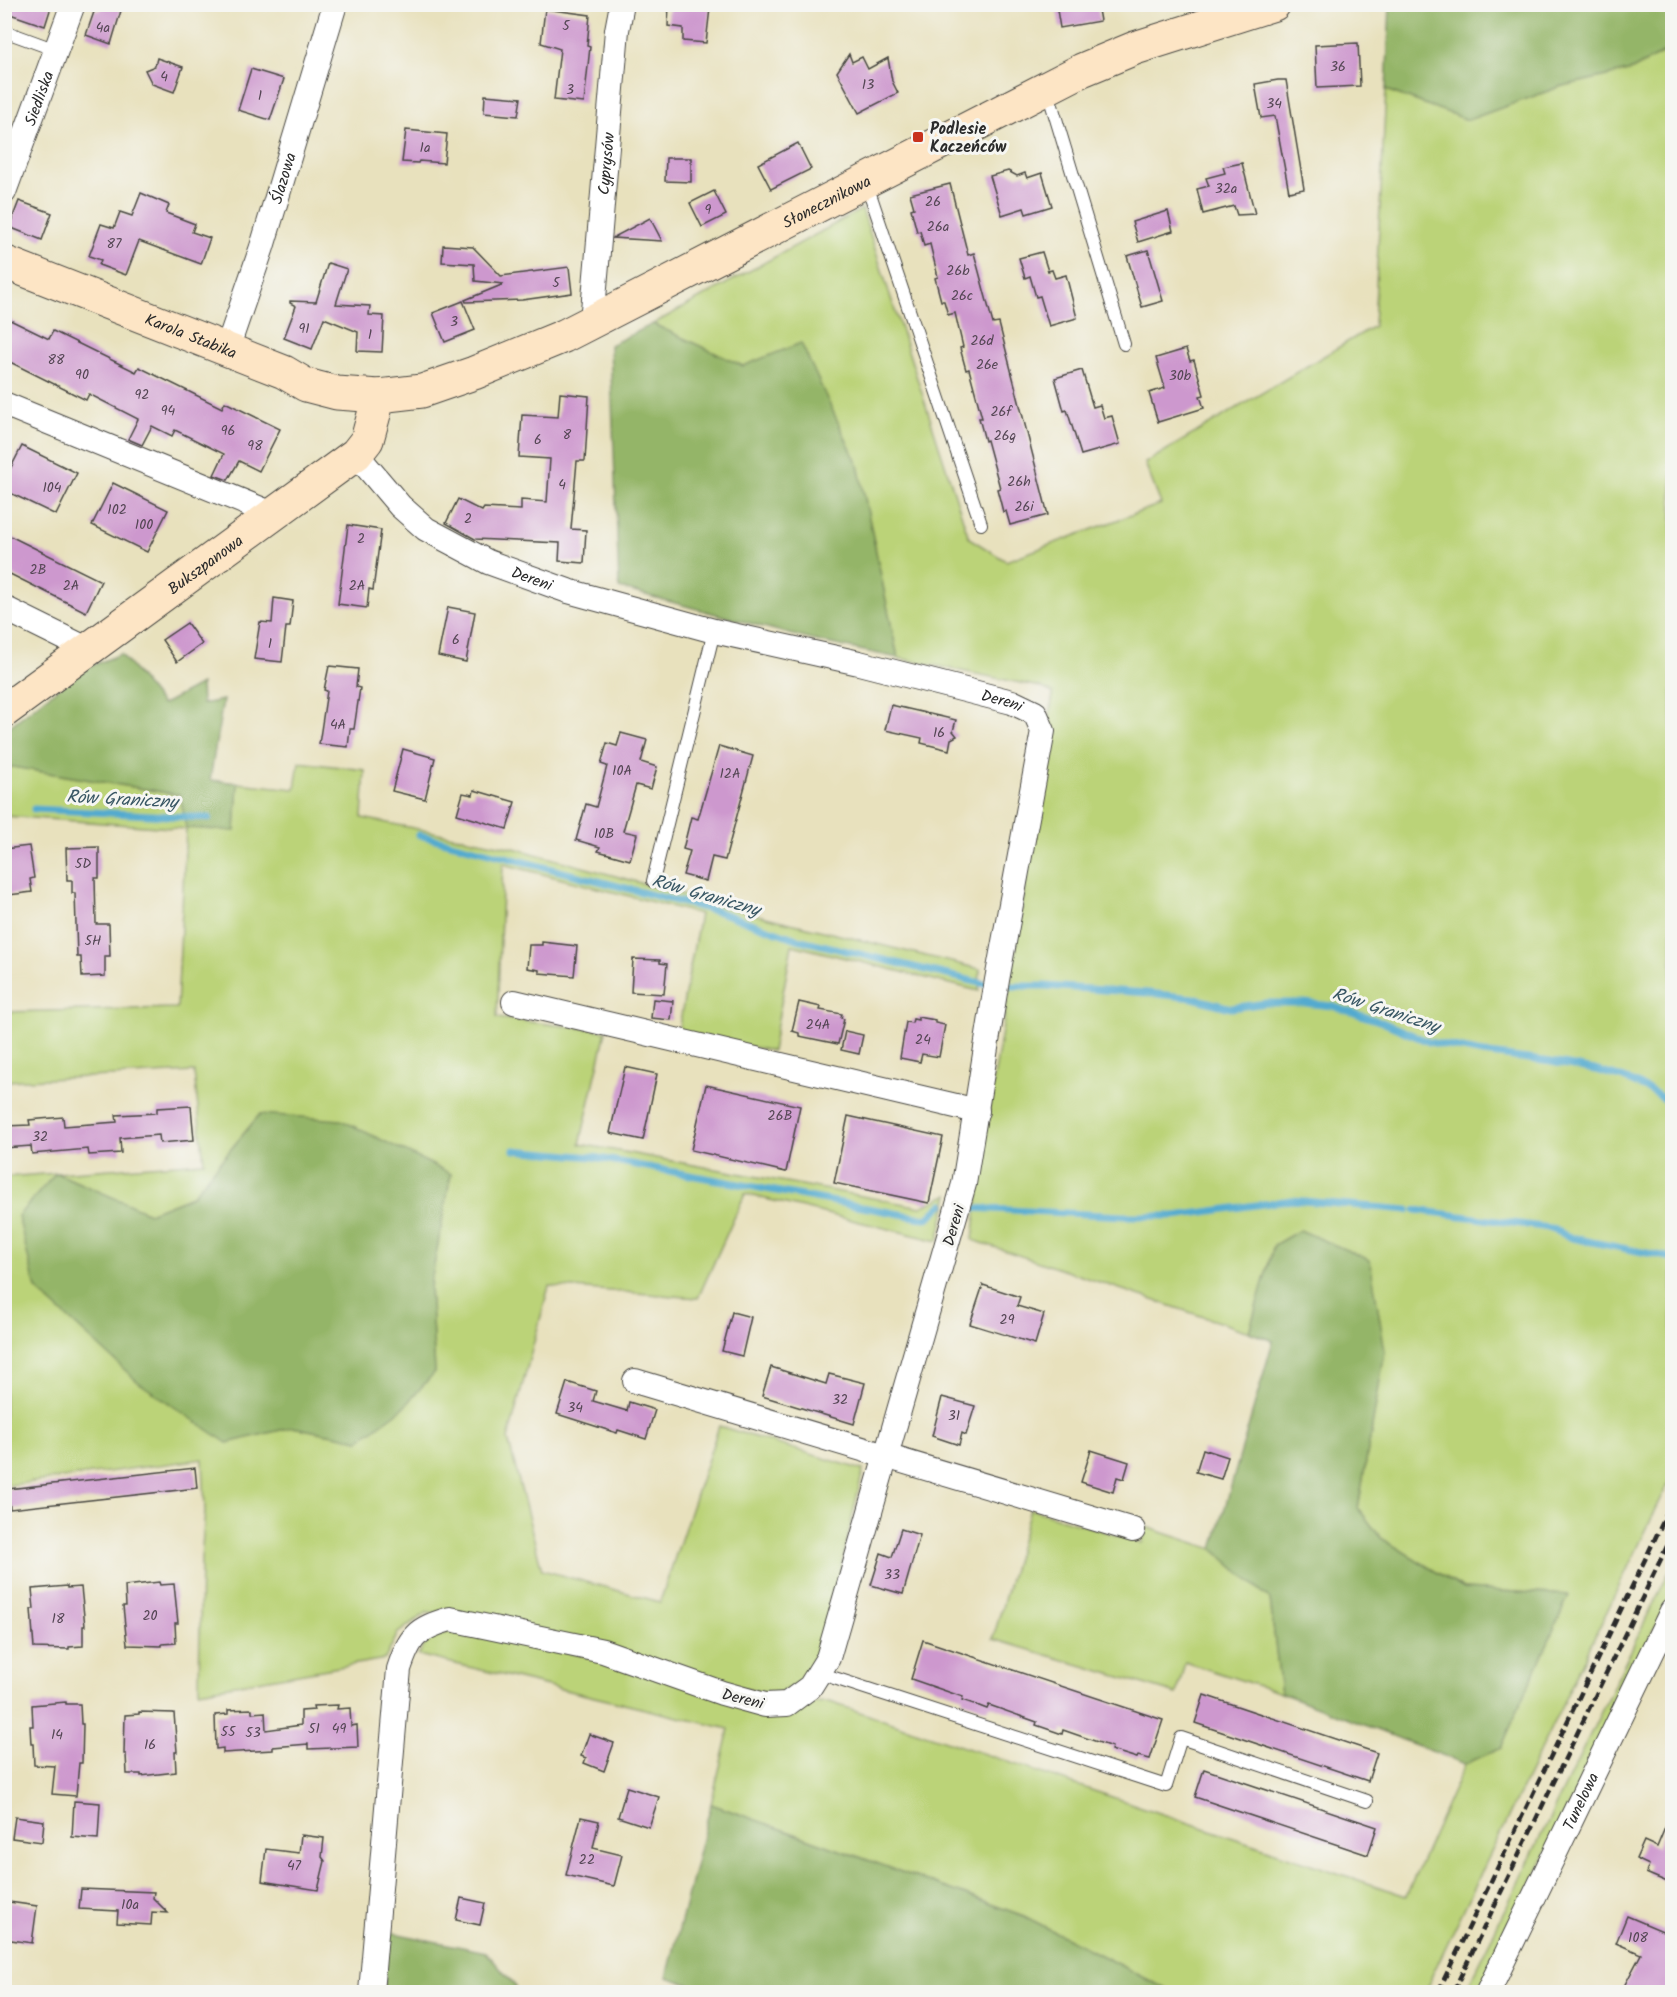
<svg xmlns="http://www.w3.org/2000/svg" width="1677" height="1997" viewBox="0 0 1677 1997" font-family="Kalam,sans-serif">
<style>
.green{fill:#bbd378;stroke:#737f52;stroke-width:1.5;fill-rule:evenodd}
.forest{fill:#94b568;stroke:#60704a;stroke-width:1.5}
.lines{fill:none;stroke-linecap:round;stroke-linejoin:round}
.stream{stroke:#52aacf;stroke-width:7}
.building{fill:#cd98ce}
.lane-casing{stroke:#474641;stroke-width:14}
.street-casing{stroke:#474641;stroke-width:26}
.secondary-casing{stroke:#474641;stroke-width:35}
.lane{stroke:#fff;stroke-width:12}
.street{stroke:#fff;stroke-width:24}
.secondary{stroke:#fde5c5;stroke-width:33}
.rail{stroke:#2b2b2b;stroke-width:4.5;stroke-dasharray:9 4.5;stroke-linecap:butt}
.poi-dot{fill:#c8321e;stroke:#f6f6f2;stroke-width:2}
.labels{text-anchor:middle;stroke-width:6;stroke-linejoin:round;paint-order:stroke}
.number-label{font-size:14px;fill:#544654}
.street-label{font-size:16px;fill:#2b2b2b;stroke:#f6f6f2}
.poi-label{font-size:16px;font-weight:bold;fill:#2b2b2b;stroke:#f6f6f2;text-anchor:start}
.water-label{font-size:18px;font-style:italic;fill:#395764;stroke:#f6f6f2}
</style>
<rect width="100%" height="100%" fill="#f6f6f2"/>
<filter id="ink" filterUnits="userSpaceOnUse"><feTurbulence type="fractalNoise" baseFrequency=".0167" numOctaves="2"/><feDisplacementMap in="SourceGraphic" scale="12" xChannelSelector="R" yChannelSelector="G"/><feConvolveMatrix kernelMatrix="1 2 1 2 8 2 1 2 1" color-interpolation-filters="sRGB"/></filter>
<filter id="wash" filterUnits="userSpaceOnUse"><feTurbulence type="fractalNoise" baseFrequency=".008" numOctaves="4" result="noise"/><feDisplacementMap in="SourceGraphic" scale="24" xChannelSelector="R" yChannelSelector="G"/><feGaussianBlur stdDeviation="1.35" result="paint"/><feColorMatrix in="noise" values="0 0 0 0 0 0 0 0 0 0 0 0 0 0 0 0 0 1.4 0 .05"/><feComposite in="paint" operator="in"/></filter>
<g filter="url(#wash)">
<rect width="100%" height="100%" fill="#e8e1bd"/>
<g class="green">
<polygon points="1672,48 1672,1476 1424,1992 1172,1992 1024,1916 711,1804 729,1729 418,1655 429,1639 457,1629 806,1703 830,1702 1406,1896 1465,1764 1501,1748 1569,1595 1464,1589 1381,1538 1358,1508 1385,1351 1300,1230 1274,1245 1249,1332 973,1240 990,1101 1015,956 1053,693 1040,687 898,658 858,465 743,367 653,324 862,209 969,538 1006,561 1161,504 1145,463 1374,326 1386,90 1468,120 1559,87 1632,70"/>
<path d="M299 762 365 770 362 818 514 848 753 914 980 969 979 991 792 945 772 1051 678 1032 700 914 503 864 497 1018 606 1031 580 1144 921 1207 949 1194 938 1241 745 1194 698 1298 549 1286 508 1439 542 1570 660 1602 719 1426 863 1470 822 1651 805 1679 778 1694 718 1685 464 1614 426 1613 398 1633 385 1659 199 1691 201 1559 205 1511 203 1459 4 1486 5 1177 204 1162 194 1072 5 1081 4 1012 177 1008 186 829 5 816V768L13 767 180 795 235 830 238 783 295 789ZM260 1114 451 1174 430 1287 435 1372 359 1440 293 1427 227 1443 56 1173 149 1213 192 1196Z"/>
<polygon points="1030,1509 1142,1543 1146,1527 1213,1549 1270,1599 1281,1693 1185,1662 1177,1694 993,1639"/>
<polygon points="1672,1566 1672,1593 1479,1992 1465,1992"/>
</g>
<g class="forest">
<polygon points="1390,5 1672,5 1672,48 1632,70 1559,87 1468,120 1386,90"/>
<polygon points="653,324 743,366 801,343 858,465 898,658 812,640 619,588 610,345"/>
<polygon points="121,654 162,705 201,684 202,704 223,700 210,780 238,783 235,831 186,828 180,795 13,767 5,768 5,730 81,670"/>
<polygon points="260,1114 341,1120 451,1174 430,1287 435,1372 402,1409 359,1440 293,1427 227,1443 138,1382 36,1289 18,1216 56,1173 149,1213 192,1196"/>
<polygon points="1300,1230 1370,1260 1385,1351 1358,1508 1381,1538 1464,1589 1569,1595 1501,1748 1465,1764 1281,1693 1270,1599 1213,1549 1273,1341 1249,1332 1274,1245"/>
<polygon points="711,1804 1024,1916 1172,1992 712,1992 667,1977"/>
<polygon points="389,1932 486,1952 516,1987 514,1992 383,1992"/>
</g>
<g class="lines">
<g class="stream">
<polyline points="34,809 209,818"/>
<polyline points="419,835 719,912 797,939 985,984"/>
<polyline points="1011,986 1045,986 1148,993 1193,998 1231,1008 1266,1003 1304,1003 1332,1006 1382,1022 1429,1042 1482,1053 1551,1062 1595,1070 1623,1078 1648,1089 1672,1104"/>
<polyline points="514,1150 593,1157 927,1219 943,1204"/>
<polyline points="971,1208 1124,1216 1175,1216 1292,1200 1408,1210"/>
<polyline points="1416,1210 1550,1228 1572,1238 1672,1258"/>
</g>
</g>
<g id="blocks">
<g class="building">
<polygon points="4,4 52,4 45,26 4,12"/>
<polygon points="102,4 123,4 111,44 86,35 95,9 100,11"/>
<polygon points="669,4 689,4 710,8 706,43 683,41 683,28 668,26"/>
<polygon points="1056,4 1097,4 1100,21 1060,28"/>
<polygon points="545,9 590,15 587,46 590,47 584,103 554,100 560,49 541,43"/>
<polygon points="1358,43 1360,86 1317,88 1315,45"/>
<polygon points="849,54 852,62 862,57 868,69 888,58 892,81 898,93 859,113 837,72"/>
<polygon points="157,58 183,67 174,92 152,84 145,70 155,66"/>
<polygon points="251,69 284,79 270,120 238,110"/>
<polygon points="1278,80 1286,80 1304,189 1289,192 1275,116 1261,118 1255,84"/>
<polygon points="485,95 521,98 518,116 484,113"/>
<polygon points="406,130 447,134 444,163 419,161 418,163 402,162"/>
<polygon points="798,143 811,169 771,189 758,164"/>
<polygon points="666,158 691,158 691,182 665,181"/>
<polygon points="1242,163 1255,214 1237,215 1234,206 1203,214 1197,189 1209,186 1206,178 1225,173 1223,167"/>
<polygon points="1008,171 1017,176 1025,173 1027,178 1042,173 1052,206 1026,214 1024,208 1002,215 990,176"/>
<polygon points="950,184 968,255 974,253 993,324 999,323 1048,515 1010,525 1006,511 1003,512 1000,500 997,489 1000,488 987,440 985,441 979,418 982,418 969,369 966,370 960,348 963,347 955,313 948,315 944,301 941,301 935,278 938,277 930,244 924,246 920,231 917,232 911,209 914,208 910,194"/>
<polygon points="714,191 726,215 702,227 690,203"/>
<polygon points="141,193 169,205 166,213 195,224 192,232 210,238 201,264 139,241 126,275 99,265 101,260 89,256 101,224 114,228 120,212 132,216"/>
<polygon points="19,201 52,213 42,240 9,227"/>
<polygon points="1168,211 1173,231 1138,242 1132,222"/>
<polygon points="650,218 662,241 613,238 614,237"/>
<polygon points="443,245 473,247 501,276 569,267 572,293 522,300 466,302 465,300 504,284 475,281 474,264 442,262"/>
<polygon points="1148,250 1163,301 1142,307 1127,256"/>
<polygon points="1042,252 1048,271 1052,270 1055,278 1066,275 1077,318 1049,326 1040,296 1036,297 1030,276 1025,278 1019,258"/>
<polygon points="328,263 347,269 336,304 370,306 369,315 384,316 382,352 357,351 358,332 324,318 312,349 284,338 296,306 290,303 290,301 316,302"/>
<polygon points="463,301 475,330 445,342 433,313"/>
<polygon points="4,317 49,339 53,331 136,372 139,367 222,408 225,402 280,429 259,471 239,461 228,480 214,475 224,454 175,430 172,436 152,426 142,445 128,439 138,419 89,394 86,400 4,359"/>
<polygon points="1186,349 1190,361 1194,360 1204,395 1200,396 1204,408 1158,422 1149,393 1165,388 1156,358"/>
<polygon points="1082,370 1093,407 1100,405 1104,418 1112,416 1120,444 1081,455 1067,410 1064,411 1055,378"/>
<polygon points="560,393 589,396 585,461 577,461 571,529 586,530 584,563 559,561 560,543 475,539 446,523 458,499 482,511 484,508 521,510 521,500 547,502 550,459 519,457 522,415 558,417"/>
<polygon points="22,446 77,473 56,515 4,490 4,481"/>
<polygon points="113,483 168,510 147,552 92,525"/>
<polygon points="348,525 381,530 373,590 369,589 367,608 338,604"/>
<polygon points="4,533 101,581 86,612 4,571"/>
<polygon points="274,598 293,601 290,627 286,627 282,662 254,659 260,622 272,623"/>
<polygon points="448,607 475,612 466,662 438,656"/>
<polygon points="187,623 202,644 177,662 162,640"/>
<polygon points="329,666 358,669 356,687 360,688 354,729 350,729 348,747 319,744 327,691 324,690"/>
<polygon points="891,705 956,720 953,731 957,736 951,739 949,750 921,743 922,738 885,730"/>
<polygon points="621,733 647,740 641,762 657,767 651,789 636,785 623,831 637,834 630,860 598,851 600,847 576,840 586,804 596,807 607,766 601,764 607,743 617,746"/>
<polygon points="719,746 753,756 725,860 712,857 706,881 683,875 690,851 683,849 691,817 698,819"/>
<polygon points="403,749 435,758 425,799 392,791"/>
<polygon points="474,790 515,802 507,829 457,814 463,793 473,795"/>
<polygon points="29,846 34,878 30,879 32,892 9,895 4,874 4,849"/>
<polygon points="99,847 99,878 95,878 96,924 109,924 110,956 105,956 105,976 82,977 81,957 77,957 75,893 72,893 72,880 67,880 66,848"/>
<polygon points="542,942 577,946 574,976 539,973 539,970 527,968 529,945 542,945"/>
<polygon points="633,959 660,960 660,963 667,964 664,994 631,992"/>
<polygon points="653,999 673,1001 671,1020 651,1018"/>
<polygon points="799,1002 821,1007 820,1010 842,1014 841,1018 844,1019 838,1044 799,1036 799,1033 792,1031"/>
<polygon points="918,1017 935,1020 935,1023 945,1025 939,1057 922,1054 920,1062 900,1058 906,1022 912,1023 913,1019 918,1020"/>
<polygon points="845,1031 863,1035 859,1054 841,1050"/>
<polygon points="625,1067 657,1074 643,1140 610,1133"/>
<polygon points="706,1085 800,1106 786,1172 691,1150"/>
<polygon points="191,1106 194,1140 160,1143 159,1135 120,1138 121,1153 89,1155 88,1149 32,1154 31,1146 4,1148 4,1126 30,1125 29,1120 63,1117 64,1126 117,1122 116,1115 157,1113 157,1108"/>
<polygon points="848,1116 943,1137 929,1203 834,1183"/>
<polygon points="983,1285 1020,1297 1017,1306 1044,1314 1035,1344 970,1324"/>
<polygon points="732,1312 751,1317 742,1356 722,1351"/>
<polygon points="771,1367 826,1384 829,1374 865,1383 854,1424 762,1396"/>
<polygon points="567,1382 596,1391 593,1401 627,1411 629,1402 655,1410 646,1439 618,1430 617,1433 557,1414"/>
<polygon points="942,1397 975,1406 966,1435 962,1433 959,1445 932,1436"/>
<polygon points="1203,1449 1228,1457 1221,1479 1196,1472"/>
<polygon points="1091,1450 1129,1462 1124,1479 1117,1477 1113,1492 1081,1482"/>
<polygon points="195,1468 197,1488 10,1509 8,1489"/>
<polygon points="901,1529 920,1535 903,1594 871,1585 881,1553 892,1557"/>
<polygon points="159,1582 160,1585 174,1584 178,1623 175,1623 176,1643 162,1644 162,1646 127,1645 123,1606 126,1606 125,1586"/>
<polygon points="67,1586 67,1588 81,1587 85,1626 83,1626 83,1646 69,1647 69,1649 34,1648 31,1609 34,1609 32,1589"/>
<polygon points="923,1640 1163,1720 1150,1759 1138,1756 1137,1758 1111,1750 1112,1747 1063,1730 1062,1734 1036,1725 1037,1722 989,1705 987,1709 974,1704 962,1700 963,1697 911,1679"/>
<polygon points="1204,1695 1377,1753 1368,1781 1195,1723"/>
<polygon points="66,1702 66,1704 80,1704 81,1724 83,1724 82,1763 79,1763 76,1796 52,1794 55,1766 34,1765 33,1744 31,1744 30,1726 33,1726 32,1705"/>
<polygon points="338,1705 337,1709 350,1708 351,1726 357,1725 358,1747 308,1749 308,1744 273,1747 273,1750 223,1753 223,1748 216,1749 215,1715 228,1714 228,1710 252,1709 252,1713 265,1712 266,1730 301,1725 301,1711 314,1710 313,1706"/>
<polygon points="139,1712 174,1713 177,1752 175,1752 176,1772 141,1776 141,1774 127,1774 126,1754 124,1754 125,1715 139,1714"/>
<polygon points="589,1734 614,1743 604,1771 584,1763 586,1758 581,1756"/>
<polygon points="1204,1769 1377,1827 1368,1855 1195,1797"/>
<polygon points="627,1787 659,1797 649,1827 618,1817"/>
<polygon points="74,1801 100,1803 98,1839 72,1837"/>
<polygon points="1672,1811 1672,1884 1646,1873 1649,1865 1636,1859 1644,1841 1657,1847"/>
<polygon points="15,1817 44,1821 42,1842 12,1838"/>
<polygon points="581,1817 599,1821 593,1848 622,1855 614,1886 566,1875"/>
<polygon points="301,1835 324,1838 322,1857 325,1861 318,1890 262,1881 266,1849 299,1853"/>
<polygon points="81,1889 154,1892 153,1898 168,1913 152,1912 151,1925 117,1923 118,1911 79,1909"/>
<polygon points="461,1898 485,1903 480,1925 456,1920"/>
<polygon points="9,1902 37,1906 32,1943 4,1939"/>
<polygon points="1627,1916 1672,1935 1672,1992 1621,1992 1641,1954 1616,1943"/>
</g>
</g>
</g>
<g filter="url(#ink)">
<use href="#blocks" fill-opacity="0" stroke="#474641" stroke-width="1.5"/>
<g class="lines">
<defs>
<g id="lane">
<polyline points="4,31 56,50"/>
<polyline points="1047,89 1124,344"/>
<polyline points="866,182 981,524"/>
<polyline points="653,881 714,631"/>
<polyline points="819,1673 1166,1786 1181,1738 1367,1801"/>
</g>
<g id="street">
<path id="s1" d="M4 192 73 4"/>
<path id="s2" d="M592 322 617 30 622 4"/>
<path id="s3" d="M227 349 262 247 335 4"/>
<polyline points="4,404 273,514"/>
<path id="s4" d="M356 454 400 506 426 529 488 562 568 591 714 631 859 663 1012 702 1035 713 1043 731 997 980 964 1184 828 1658 810 1687 787 1704 765 1705 722 1693 603 1651 450 1619C416 1629 410 1636 399 1669L371 1992"/>
<polyline points="4,608 87,649"/>
<polyline points="514,1002 977,1111"/>
<polyline points="635,1381 1133,1530"/>
<path id="s5" d="M1488 1992 1672 1611"/>
</g>
<g id="secondary">
<path id="s6" d="M4 262 284 372 306 385 337 393 379 396 422 391 474 373 564 336 1082 70 1135 48 1274 4"/>
<path id="s7" d="M4 711 356 454 367 440 379 396"/>
</g>
</defs>
<use href="#lane" class="lane-casing"/>
<use href="#street" class="street-casing"/>
<use href="#secondary" class="secondary-casing"/>
<use href="#lane" class="lane"/>
<use href="#street" class="street"/>
<use href="#secondary" class="secondary"/>
<g class="rail">
<polyline points="1438,1992 1672,1503"/>
<polyline points="1453,1992 1672,1536"/>
</g>
</g>
</g>
<rect class="poi-dot" x="912" y="131" width="12" height="12" rx="3"/>
<g class="labels">
<g class="number-label">
<text x="566" y="30">5</text>
<text x="103" y="32">4a</text>
<text x="1338" y="71">36</text>
<text x="164" y="81">4</text>
<text x="868" y="89">13</text>
<text x="570" y="94">3</text>
<text x="260" y="100">1</text>
<text x="1274" y="108">34</text>
<text x="425" y="152">1a</text>
<text x="1226" y="193">32a</text>
<text x="933" y="206">26</text>
<text x="708" y="214">9</text>
<text x="938" y="231">26a</text>
<text x="114" y="248">87</text>
<text x="958" y="275">26b</text>
<text x="556" y="287">5</text>
<text x="962" y="300">26c</text>
<text x="454" y="326">3</text>
<text x="304" y="333">91</text>
<text x="370" y="339">1</text>
<text x="982" y="345">26d</text>
<text x="56" y="364">88</text>
<text x="987" y="369">26e</text>
<text x="82" y="379">90</text>
<text x="1180" y="380">30b</text>
<text x="142" y="399">92</text>
<text x="168" y="415">94</text>
<text x="1001" y="416">26f</text>
<text x="228" y="435">96</text>
<text x="567" y="439">8</text>
<text x="1005" y="440">26g</text>
<text x="538" y="444">6</text>
<text x="255" y="450">98</text>
<text x="1019" y="486">26h</text>
<text x="562" y="489">4</text>
<text x="52" y="492">104</text>
<text x="1024" y="511">26i</text>
<text x="117" y="514">102</text>
<text x="468" y="523">2</text>
<text x="144" y="529">100</text>
<text x="361" y="543">2</text>
<text x="38" y="574">2B</text>
<text x="71" y="590">2A</text>
<text x="357" y="590">2A</text>
<text x="456" y="644">6</text>
<text x="270" y="648">1</text>
<text x="338" y="729">4A</text>
<text x="939" y="737">16</text>
<text x="622" y="775">10A</text>
<text x="730" y="778">12A</text>
<text x="604" y="838">10B</text>
<text x="83" y="868">5D</text>
<text x="93" y="945">5H</text>
<text x="818" y="1029">24A</text>
<text x="923" y="1044">24</text>
<text x="780" y="1120">26B</text>
<text x="40" y="1141">32</text>
<text x="1007" y="1324">29</text>
<text x="840" y="1404">32</text>
<text x="575" y="1412">34</text>
<text x="954" y="1420">31</text>
<text x="892" y="1579">33</text>
<text x="150" y="1620">20</text>
<text x="58" y="1623">18</text>
<text x="314" y="1733">51</text>
<text x="339" y="1733">49</text>
<text x="228" y="1736">55</text>
<text x="253" y="1737">53</text>
<text x="57" y="1739">14</text>
<text x="150" y="1749">16</text>
<text x="587" y="1864">22</text>
<text x="294" y="1870">47</text>
<text x="130" y="1909">10a</text>
<text x="1638" y="1942">108</text>
</g>
<g class="street-label">
<text dy="6" stroke="none"><textPath href="#s1" startOffset="100">Siedliska</textPath></text>
<text dy="6" stroke="none"><textPath href="#s2" startOffset="159">Cyprysów</textPath></text>
<text dy="6" stroke="none"><textPath href="#s3" startOffset="180">Ślazowa</textPath></text>
<text dy="6" stroke="none"><textPath href="#s6" startOffset="891">Słonecznikowa</textPath></text>
<text dy="6" stroke="none"><textPath href="#s6" startOffset="201">Karola Stabika</textPath></text>
<text dy="6" stroke="none"><textPath href="#s7" startOffset="249">Bukszpanowa</textPath></text>
<text dy="6" stroke="none"><textPath href="#s4" startOffset="220">Dereni</textPath></text>
<text dy="6" stroke="none"><textPath href="#s4" startOffset="706">Dereni</textPath></text>
<text transform="translate(953 1225) rotate(-74)" y="6">Dereni</text>
<text transform="translate(743 1698) rotate(14)" y="6">Dereni</text>
<text dy="6" stroke="none"><textPath href="#s5" startOffset="212">Tunelowa</textPath></text>
</g>
<g class="poi-label">
<text x="930" y="134">Podlesie<tspan x="930" dy="18">Kaczeńców</tspan></text>
</g>
<g class="water-label">
<text transform="translate(122 799) rotate(3)" y="6">Rów Graniczny</text>
<text transform="translate(706 895) rotate(16)" y="6">Rów Graniczny</text>
<text transform="translate(1386 1010) rotate(18)" y="6">Rów Graniczny</text>
</g>
</g>
<rect width="1677" height="1997" fill="none" stroke="#f6f6f2" stroke-width="24"/>
</svg>
